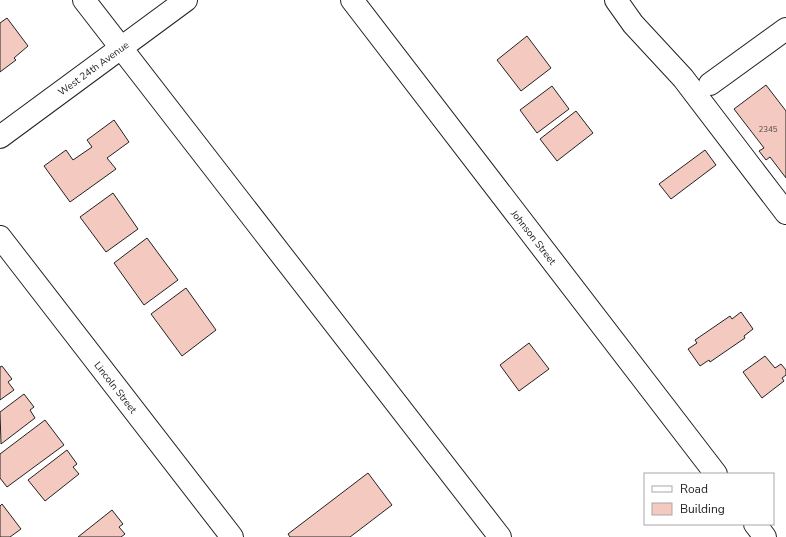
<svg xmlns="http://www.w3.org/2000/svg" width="786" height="537" viewBox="0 0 786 537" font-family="'Nunito Sans',sans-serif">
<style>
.building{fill:#f3c9c0;stroke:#222}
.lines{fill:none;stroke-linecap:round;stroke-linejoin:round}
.minor-casing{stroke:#222;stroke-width:24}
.minor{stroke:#fff;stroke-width:22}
.labels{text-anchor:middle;stroke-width:3;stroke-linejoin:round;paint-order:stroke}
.number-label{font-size:8px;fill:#564c4a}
.street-label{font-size:10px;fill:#222;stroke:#fff}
</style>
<rect width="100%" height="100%" fill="#fff"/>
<g class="building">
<polygon points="7,18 28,46 14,58 16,60 0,72 0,23"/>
<polygon points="527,36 551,68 521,91 497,60"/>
<polygon points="766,85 786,111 786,178 770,157 766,160 759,151 764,148 734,109"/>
<polygon points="552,86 569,109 537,133 520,110"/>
<polygon points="576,111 593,133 557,161 540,139"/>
<polygon points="114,120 129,142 107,158 116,169 70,202 44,166 66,150 73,160 92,147 87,140"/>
<polygon points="705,150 716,165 671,199 659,184"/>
<polygon points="113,193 138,229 106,252 80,217"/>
<polygon points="147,238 178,280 144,305 114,263"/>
<polygon points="186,288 216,330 182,356 151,314"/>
<polygon points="741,312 753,329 744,336 745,338 710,362 709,360 700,366 688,349 697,343 695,340 730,316 732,319"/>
<polygon points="529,343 549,369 519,391 500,365"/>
<polygon points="765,356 775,368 781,364 786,370 786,375 782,378 784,381 762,398 743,372"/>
<polygon points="2,366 12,379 8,382 14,390 0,400 0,367"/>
<polygon points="24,394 34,407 30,410 35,418 1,444 0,412"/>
<polygon points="45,420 64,445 7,487 0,478 0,454"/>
<polygon points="67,450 77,464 73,467 79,474 45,501 28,480"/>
<polygon points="368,473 392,505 350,537 290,537 288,534"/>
<polygon points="2,504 21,529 10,537 0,537 0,506"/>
<polygon points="112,510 123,524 119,527 125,534 121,537 78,537"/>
</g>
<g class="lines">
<defs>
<g id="minor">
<polyline points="84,0 500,537"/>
<polyline points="352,0 716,474"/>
<polyline points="616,0 633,24 683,78 786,213"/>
<polyline points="710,84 786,29"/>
<polyline points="0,137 186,0"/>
<polyline points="0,237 232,537"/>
<polyline points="755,524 765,537"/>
</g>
</defs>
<use href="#minor" class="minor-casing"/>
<use href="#minor" class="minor"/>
</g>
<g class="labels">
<g class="number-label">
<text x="768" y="132">2345</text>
</g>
<g class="street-label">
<text transform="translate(93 68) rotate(-36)" y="4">West 24th Avenue</text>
<text transform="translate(534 237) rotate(52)" y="4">Johnson Street</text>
<text transform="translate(116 387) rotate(52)" y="4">Lincoln Street</text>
</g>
</g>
<rect x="644" y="473" width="130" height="52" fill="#ffffff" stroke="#a7a7a7"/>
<rect x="652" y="486" width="20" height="6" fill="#ffffff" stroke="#a7a7a7"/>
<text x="680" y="493" font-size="12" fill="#222222">Road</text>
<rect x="652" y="503" width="20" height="12" fill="#f3c9c0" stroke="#a7a7a7"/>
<text x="680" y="513" font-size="12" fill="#222222">Building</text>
</svg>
